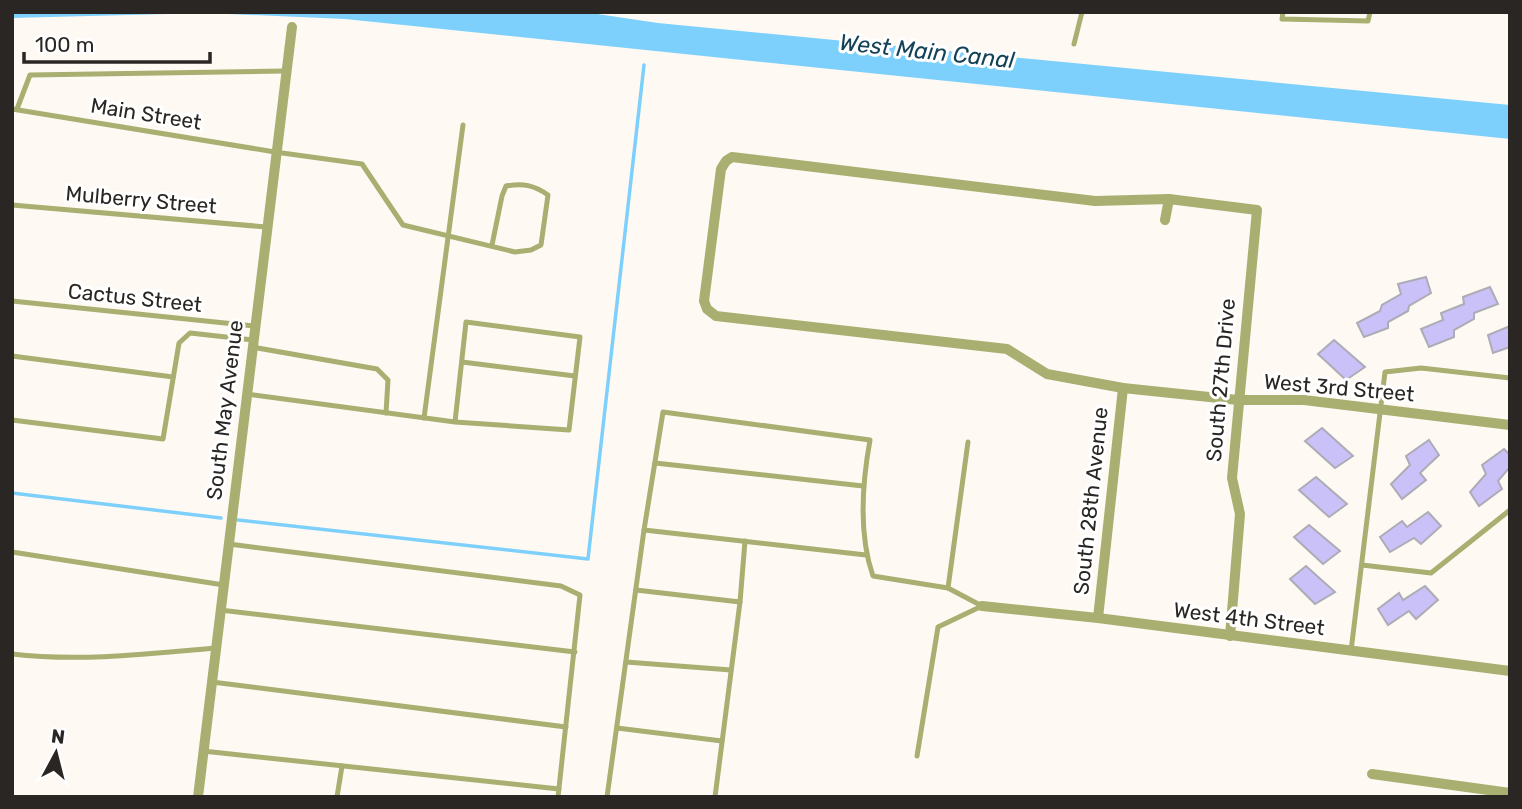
<svg xmlns="http://www.w3.org/2000/svg" width="1522" height="809" viewBox="0 0 1522 809" font-family="Rubik,sans-serif">
<style>
.water{fill:#7dd0fb}
.lines{fill:none;stroke-linecap:round;stroke-linejoin:round}
.stream{stroke:#7dd0fb;stroke-width:3.5}
.building{fill:#cac1f8;stroke:#adacb6;stroke-width:2}
.lane{stroke:#a9af70;stroke-width:5}
.street{stroke:#a9af70;stroke-width:10}
.labels{text-anchor:middle;stroke-width:6;stroke-linejoin:round;paint-order:stroke}
.street-label{font-size:21px;fill:#2a2624;stroke:#fff}
.water-label{font-size:23px;font-style:italic;fill:#134258;stroke:#fff}
</style>
<rect width="100%" height="100%" fill="#fff9f4"/>
<polygon class="water" points="12,12 584,12 658,23 1510,105 1510,139 345,19 206,13 12,18"/>
<g class="lines">
<g class="stream">
<polyline points="12,493 221,518"/>
<polyline points="238,520 588,559 644,65"/>
</g>
</g>
<g class="building">
<polygon points="1426,277 1431,293 1409,306 1408,311 1388,322 1388,328 1364,337 1357,323 1380,311 1382,305 1401,294 1398,284"/>
<polygon points="1490,287 1498,304 1474,313 1474,319 1454,330 1454,337 1429,347 1421,329 1443,320 1441,313 1464,304 1463,297"/>
<polygon points="1510,326 1510,347 1493,353 1488,335"/>
<polygon points="1334,340 1365,367 1346,380 1318,354"/>
<polygon points="1322,428 1353,456 1335,468 1305,441"/>
<polygon points="1429,440 1439,455 1420,473 1426,480 1402,499 1391,484 1410,465 1406,456"/>
<polygon points="1504,449 1510,455 1510,467 1498,481 1502,489 1479,506 1470,492 1486,474 1482,465"/>
<polygon points="1316,477 1347,504 1329,517 1299,490"/>
<polygon points="1428,512 1441,526 1421,544 1414,538 1390,552 1380,537 1402,521 1407,527"/>
<polygon points="1309,525 1340,551 1323,564 1294,537"/>
<polygon points="1306,566 1335,592 1315,604 1290,579"/>
<polygon points="1425,586 1438,600 1416,619 1409,611 1388,625 1378,609 1399,593 1403,600"/>
</g>
<g class="lines">
<g class="lane">
<polyline points="1283,12 1282,19 1368,21 1370,12"/>
<polyline points="1074,44 1082,12"/>
<path d="M12 109 275 152 362 164 403 225 515 252 531 250 541 245 548 195C534 185 523 183 506 186L502 196 492 245"/>
<polyline points="17,109 30,75 286,71"/>
<polyline points="12,205 266,227"/>
<polyline points="12,301 254,326"/>
<polyline points="252,347 377,369 388,380 386,413"/>
<polyline points="12,356 173,377"/>
<polyline points="462,362 575,376"/>
<polyline points="246,394 455,422 569,430 580,337 466,322 455,422"/>
<polyline points="424,418 463,125"/>
<polyline points="12,420 163,439 179,343 190,333 253,340"/>
<polyline points="655,463 863,486"/>
<polyline points="644,530 866,555"/>
<polyline points="229,544 561,586 580,595 558,797"/>
<polyline points="12,552 224,585"/>
<polyline points="1362,565 1431,573 1510,510"/>
<polyline points="636,590 740,602 715,797"/>
<polyline points="740,602 745,541"/>
<polyline points="220,610 575,652"/>
<polyline points="1351,651 1385,372 1421,368 1510,378"/>
<path d="M12 654C79 662 149 654 216 648"/>
<polyline points="626,662 731,670"/>
<polyline points="212,682 566,727"/>
<polyline points="617,728 722,741"/>
<polyline points="203,751 559,789"/>
<polyline points="917,756 938,627 982,606 948,588 968,442"/>
<polyline points="337,797 342,766"/>
<path d="M607 797 644 530 663 412 870 440C862 484 858 533 873 576L948 588"/>
</g>
<g class="street">
<polyline points="1169,199 1095,201 732,157 726,161 721,169 704,301 707,309 716,316 1007,349 1047,374 1123,388 1238,400 1304,400 1510,425"/>
<polyline points="1165,220 1169,199 1257,210 1232,478 1240,514 1230,636"/>
<polyline points="982,606 1098,618 1510,671"/>
<polyline points="1098,618 1123,388"/>
<polyline points="1372,774 1510,793"/>
<polyline points="198,797 292,27"/>
</g>
</g>
<g class="labels">
<g class="street-label">
<text transform="translate(146 114) rotate(9)" y="7">Main Street</text>
<text transform="translate(141 200) rotate(5)" y="7">Mulberry Street</text>
<text transform="translate(135 298) rotate(6)" y="7">Cactus Street</text>
<text transform="translate(1221 380) rotate(-85)" y="7">South 27th Drive</text>
<text transform="translate(1339 388) rotate(5)" y="7">West 3rd Street</text>
<text transform="translate(225 410) rotate(-83)" y="7">South May Avenue</text>
<text transform="translate(1091 501) rotate(-84)" y="7">South 28th Avenue</text>
<text transform="translate(1249 619) rotate(7)" y="7">West 4th Street</text>
</g>
<g class="water-label">
<text transform="translate(927 51) rotate(6)" y="8">West Main Canal</text>
</g>
</g>
<rect width="1522" height="809" fill="none" stroke="#2a2624" stroke-width="28"/>
<g transform="translate(56 753) rotate(7)" stroke="#ffffff" stroke-width="5" paint-order="stroke">
<path d="M0-5L12 26L0 18L-12 26Z" fill="#2a2624"/>
<text y="-10" font-size="19" font-weight="bold" text-anchor="middle" fill="#2a2624">N</text>
</g>
<path d="M24 52v10h186v-10" fill="none" stroke="#2a2624" stroke-width="3.5"/>
<text x="35" y="52" font-size="21" fill="#2a2624" stroke="#ffffff" stroke-width="5" paint-order="stroke">100 m</text>
</svg>
